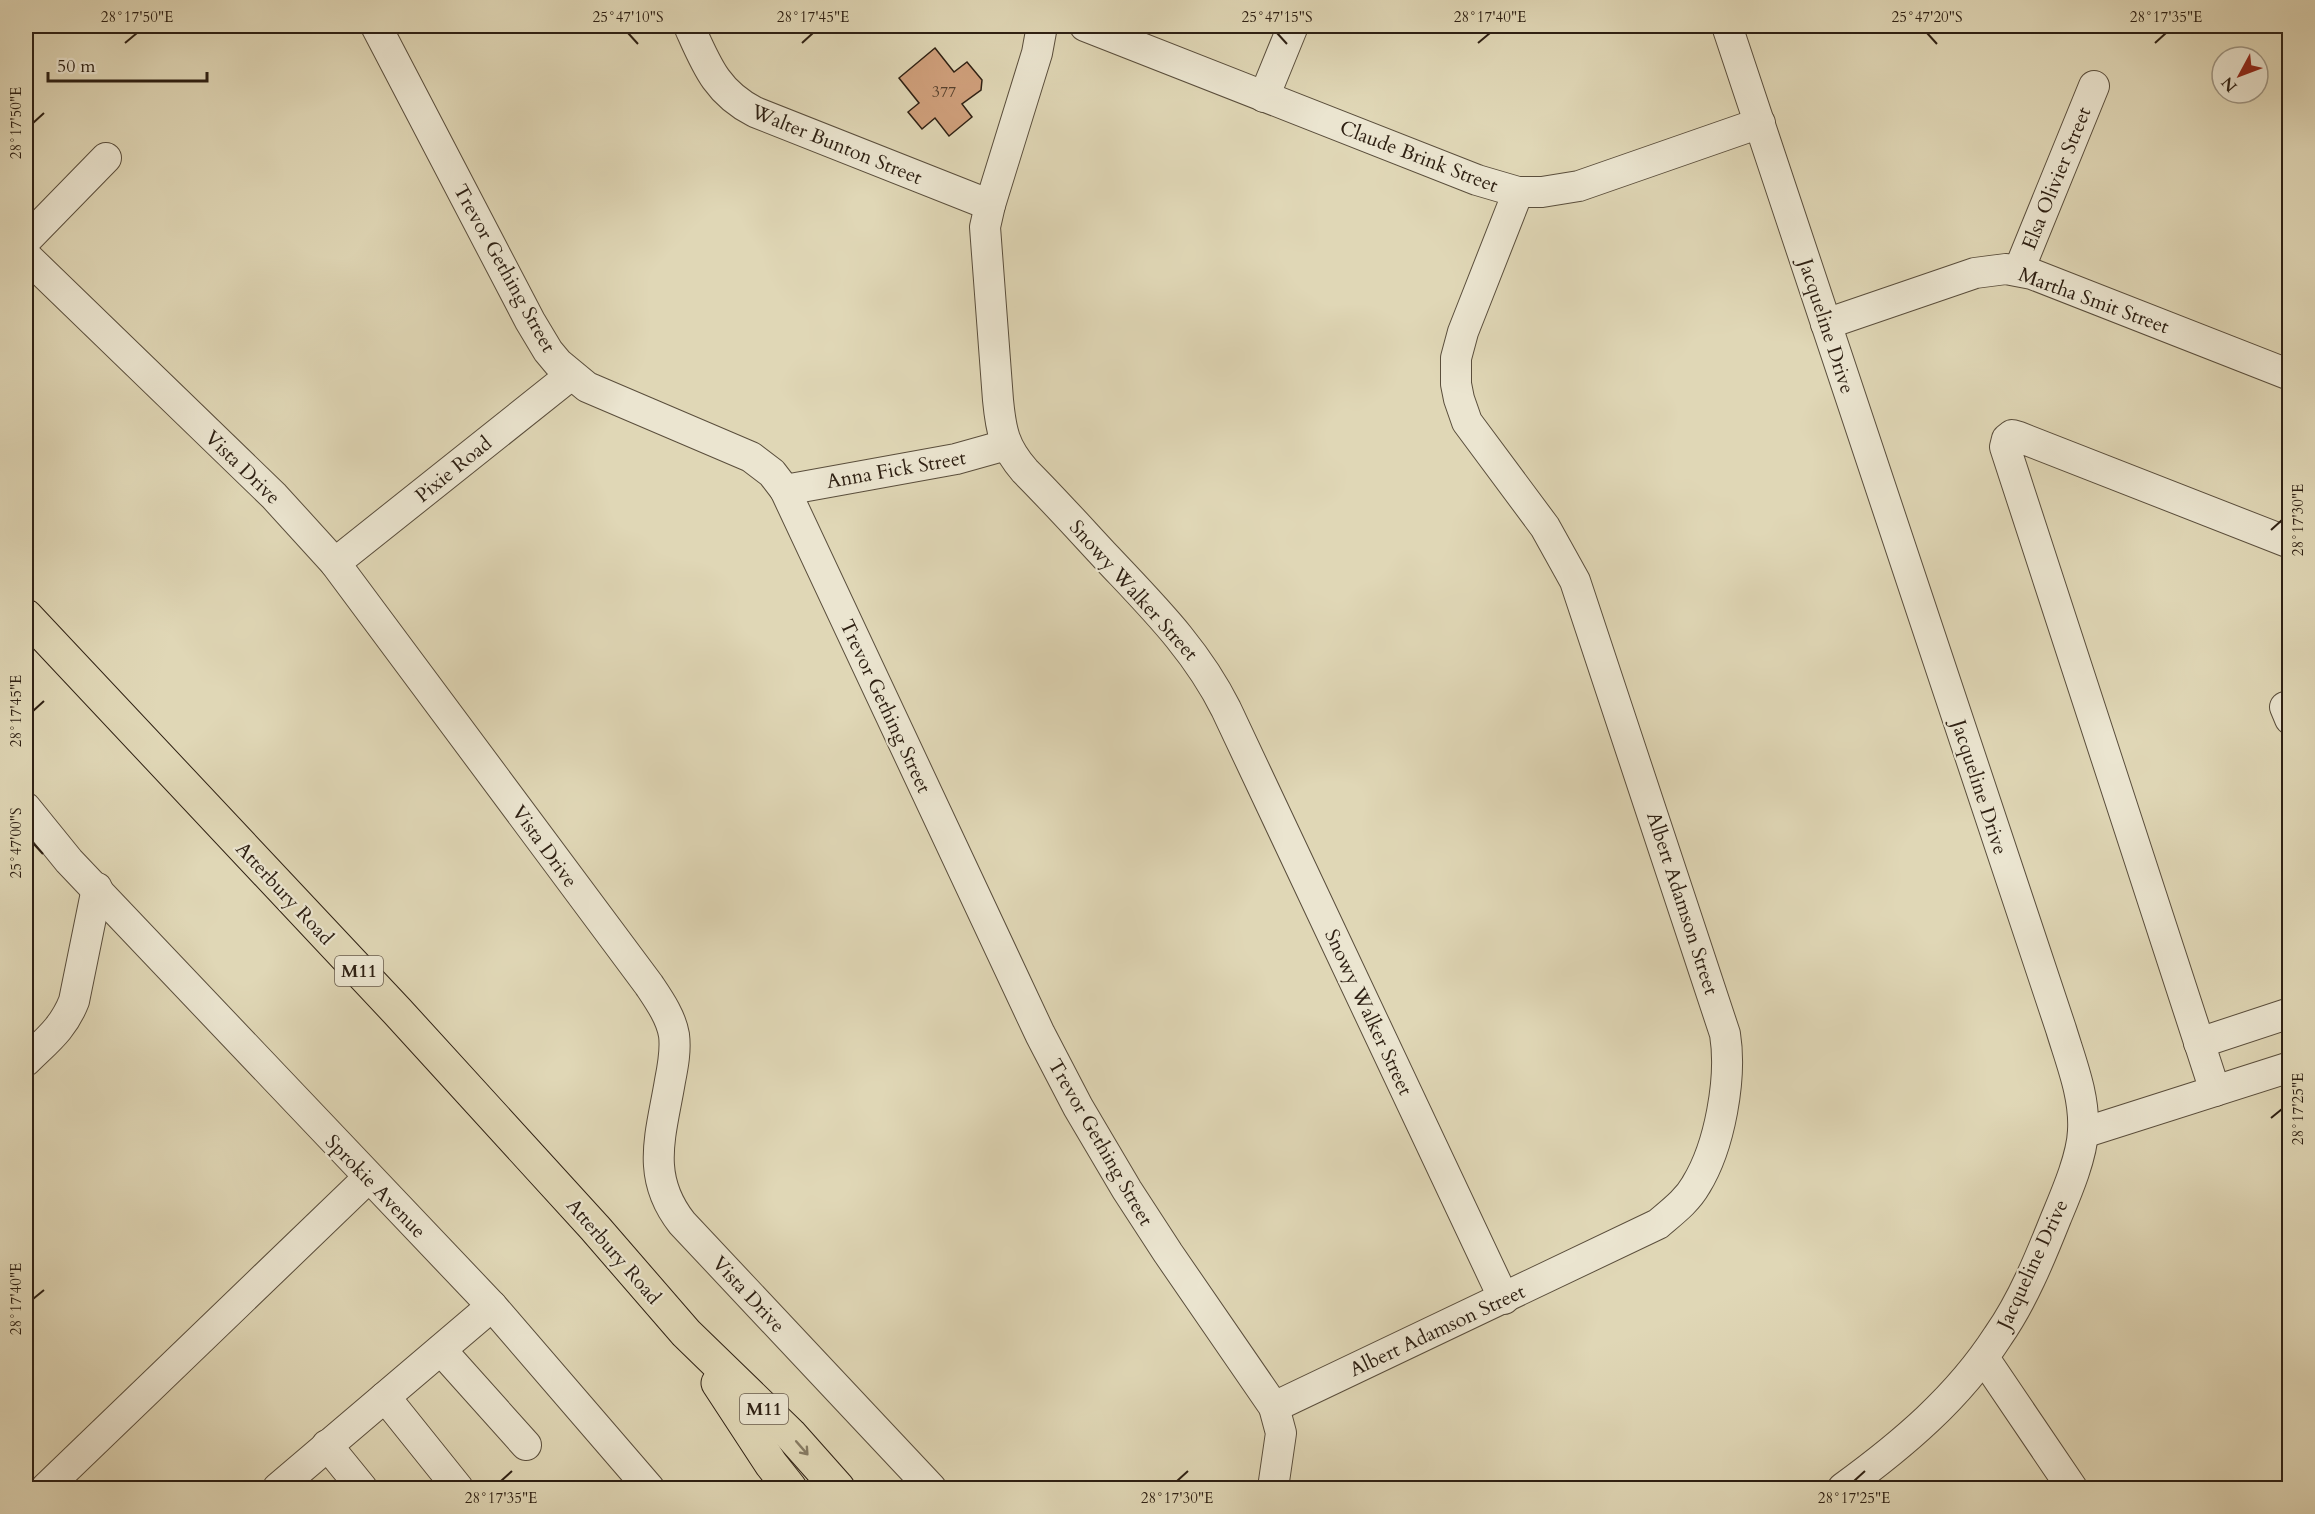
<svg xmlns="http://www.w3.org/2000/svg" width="2315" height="1514" viewBox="0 0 2315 1514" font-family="Cardo,serif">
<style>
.building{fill:#d0a07c;stroke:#2e2013;stroke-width:1.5}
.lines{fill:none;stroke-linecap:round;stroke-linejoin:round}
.minor-casing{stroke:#5a4e3c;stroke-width:32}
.major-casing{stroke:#2e2013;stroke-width:35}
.minor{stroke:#ebe5d0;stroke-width:30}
.major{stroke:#e0d7b6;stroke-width:33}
.oneway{stroke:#877c64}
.ticks{fill:none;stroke:#2e2013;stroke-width:2}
.labels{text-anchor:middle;stroke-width:4.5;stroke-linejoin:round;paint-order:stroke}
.number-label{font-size:16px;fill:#56402d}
.shield{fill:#ebe5d0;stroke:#675b4c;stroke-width:1.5}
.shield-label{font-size:18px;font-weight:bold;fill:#2e2013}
.street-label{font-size:20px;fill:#2e2013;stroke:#ebe5d0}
.neatline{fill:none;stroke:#2e2013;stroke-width:2}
.ticks-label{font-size:15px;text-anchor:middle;fill:#2e2013}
</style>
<rect width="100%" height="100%" fill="#e0d7b6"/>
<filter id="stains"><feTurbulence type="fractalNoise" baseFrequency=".00333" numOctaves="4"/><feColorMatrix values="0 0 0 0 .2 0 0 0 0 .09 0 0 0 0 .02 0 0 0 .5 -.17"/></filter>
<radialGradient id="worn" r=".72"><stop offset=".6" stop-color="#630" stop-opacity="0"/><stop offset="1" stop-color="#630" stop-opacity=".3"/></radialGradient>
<polygon class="building" points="935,48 954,72 967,62 982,80 981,90 962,104 972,117 949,136 935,118 922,129 908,112 919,103 899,78"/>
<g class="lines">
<defs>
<g id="minor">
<polyline points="376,26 530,321 548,351 558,363 587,387 751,457 772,473 785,490 1040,1034 1078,1107 1127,1190 1168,1253 1274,1407 1281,1433 1273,1488"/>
<path d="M689 26C706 64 716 92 755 112L990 205"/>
<path d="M1042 26 1037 53 990 205 985 227 998 400C1001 431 1004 447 1025 471 1053 499 1080 529 1107 558 1153 607 1196 649 1226 709L1504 1299"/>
<polyline points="1085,26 1477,180 1518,192 1542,192 1579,186 1760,123"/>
<path d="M1727 26 2061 1029C2071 1062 2085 1096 2083 1131 2082 1157 2066 1194 2056 1218 2040 1258 2023 1300 1998 1336 1958 1398 1902 1445 1843 1488"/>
<polyline points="1264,97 1293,26"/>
<polyline points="26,240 106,158"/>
<path d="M26 256 274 496 335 563 649 985C659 1000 671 1017 674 1035 676 1050 673 1066 670 1081 661 1135 645 1176 682 1223L931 1488"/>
<polyline points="2019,270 2094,86"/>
<polyline points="1826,324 1975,273 2006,269 2032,274 2290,375"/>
<polyline points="785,490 956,459 1006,445"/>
<polyline points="335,563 571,375"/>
<polyline points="2285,707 2290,719"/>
<polyline points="26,808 69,861 492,1306 649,1488"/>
<polyline points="2199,1043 2290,1013"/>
<path d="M26 1061C46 1041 63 1029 74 1001L97 888"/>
<polyline points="2215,1091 2005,447 2007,439 2012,435 2019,437 2290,543"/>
<polyline points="2083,1133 2290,1067"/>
<polyline points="441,1350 526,1445"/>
<polyline points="1984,1358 2072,1488"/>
<polyline points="385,1397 458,1488"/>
<path d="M1274 1407 1658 1224C1672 1212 1687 1201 1696 1185 1720 1146 1732 1078 1725 1034L1575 581 1545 527 1467 422 1459 399 1456 384V358L1463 332 1518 192"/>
<polyline points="327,1445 362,1488"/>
<polyline points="46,1488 368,1178"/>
<polyline points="278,1488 492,1306"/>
</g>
<g id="major">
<polyline points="26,616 397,1011 595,1228 686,1333 790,1434 838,1488"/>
<polyline points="718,1383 771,1464 790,1488"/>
</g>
</defs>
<use href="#minor" class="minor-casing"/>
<use href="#major" class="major-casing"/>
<use href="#minor" class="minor"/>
<use href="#major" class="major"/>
</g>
<defs><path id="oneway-shaft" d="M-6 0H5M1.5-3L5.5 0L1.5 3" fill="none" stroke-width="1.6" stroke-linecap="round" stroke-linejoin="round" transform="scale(1.5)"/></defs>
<use class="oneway" href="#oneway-shaft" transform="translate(802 1448) rotate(49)"/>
<path class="ticks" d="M628 33 638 44M1277 33 1287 44M1927 33 1937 44M125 43 137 33M802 43 813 33M1478 43 1490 33M2155 43 2166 33M33 123 44 113M2271 530 2282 520M33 711 44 701M33 843 43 854M2271 1118 2282 1109M33 1299 44 1290M501 1481 512 1471M1177 1481 1188 1471M1854 1481 1865 1471"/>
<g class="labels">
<g class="number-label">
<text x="944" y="97">377</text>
</g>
<g class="shield">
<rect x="335" y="956" width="48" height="30" rx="4.5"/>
<rect x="740" y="1394" width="48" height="30" rx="4.5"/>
</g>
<g class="shield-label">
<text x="359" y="977">M11</text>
<text x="764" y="1415">M11</text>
</g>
<g class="street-label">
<text transform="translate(837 144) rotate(22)" y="7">Walter Bunton Street</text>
<text transform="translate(1419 156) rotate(21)" y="7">Claude Brink Street</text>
<text transform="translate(2056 178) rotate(-68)" y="7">Elsa Olivier Street</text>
<text transform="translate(505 268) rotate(61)" y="7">Trevor Gething Street</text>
<text transform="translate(2094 300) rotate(20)" y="7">Martha Smit Street</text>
<text transform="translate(1827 326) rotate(72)" y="7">Jacqueline Drive</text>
<text transform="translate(243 467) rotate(44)" y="7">Vista Drive</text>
<text transform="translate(453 469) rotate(-39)" y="7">Pixie Road</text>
<text transform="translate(896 469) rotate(-10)" y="7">Anna Fick Street</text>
<text transform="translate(1134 590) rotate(48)" y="7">Snowy Walker Street</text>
<text transform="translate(886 706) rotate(65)" y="7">Trevor Gething Street</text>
<text transform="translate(1980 787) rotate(72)" y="7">Jacqueline Drive</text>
<text transform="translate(545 846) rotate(54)" y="7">Vista Drive</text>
<text transform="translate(285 893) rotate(47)" y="7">Atterbury Road</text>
<text transform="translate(1683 903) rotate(72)" y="7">Albert Adamson Street</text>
<text transform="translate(1369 1012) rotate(65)" y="7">Snowy Walker Street</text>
<text transform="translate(1101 1142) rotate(60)" y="7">Trevor Gething Street</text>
<text transform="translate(376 1186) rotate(46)" y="7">Sprokie Avenue</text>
<text transform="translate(614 1251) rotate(49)" y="7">Atterbury Road</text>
<text transform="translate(2032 1264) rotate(-65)" y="7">Jacqueline Drive</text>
<text transform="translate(749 1294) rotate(47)" y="7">Vista Drive</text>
<text transform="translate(1437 1330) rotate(-25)" y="7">Albert Adamson Street</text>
</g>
</g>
<rect width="2315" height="1514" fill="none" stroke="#e0d7b6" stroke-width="66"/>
<g transform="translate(2240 75) rotate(229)"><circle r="28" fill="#ebe5d0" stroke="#9f9684" stroke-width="1.5"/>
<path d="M0-4.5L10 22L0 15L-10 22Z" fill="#8f2418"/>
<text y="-9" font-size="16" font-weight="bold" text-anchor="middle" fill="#2e2013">N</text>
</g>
<path d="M48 72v9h159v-9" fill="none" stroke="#2e2013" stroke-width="3"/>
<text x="57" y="72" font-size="18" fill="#2e2013" stroke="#ebe5d0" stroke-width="4.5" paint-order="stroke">50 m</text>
<rect x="33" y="33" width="2249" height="1448" class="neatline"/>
<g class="ticks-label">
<text x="137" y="22">28°17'50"E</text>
<text x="628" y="22">25°47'10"S</text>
<text x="813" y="22">28°17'45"E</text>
<text x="1277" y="22">25°47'15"S</text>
<text x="1490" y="22">28°17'40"E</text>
<text x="1927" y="22">25°47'20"S</text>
<text x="2166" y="22">28°17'35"E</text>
<text transform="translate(16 123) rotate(-90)" y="5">28°17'50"E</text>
<text transform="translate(2298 520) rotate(-90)" y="5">28°17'30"E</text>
<text transform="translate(16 711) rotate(-90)" y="5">28°17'45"E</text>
<text transform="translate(16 843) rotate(-90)" y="5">25°47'00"S</text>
<text transform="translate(2298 1109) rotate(-90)" y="5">28°17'25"E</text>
<text transform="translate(16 1299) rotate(-90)" y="5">28°17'40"E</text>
<text x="501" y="1503">28°17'35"E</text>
<text x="1177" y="1503">28°17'30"E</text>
<text x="1854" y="1503">28°17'25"E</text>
</g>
<rect width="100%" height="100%" filter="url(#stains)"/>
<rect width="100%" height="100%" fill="url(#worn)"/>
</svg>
